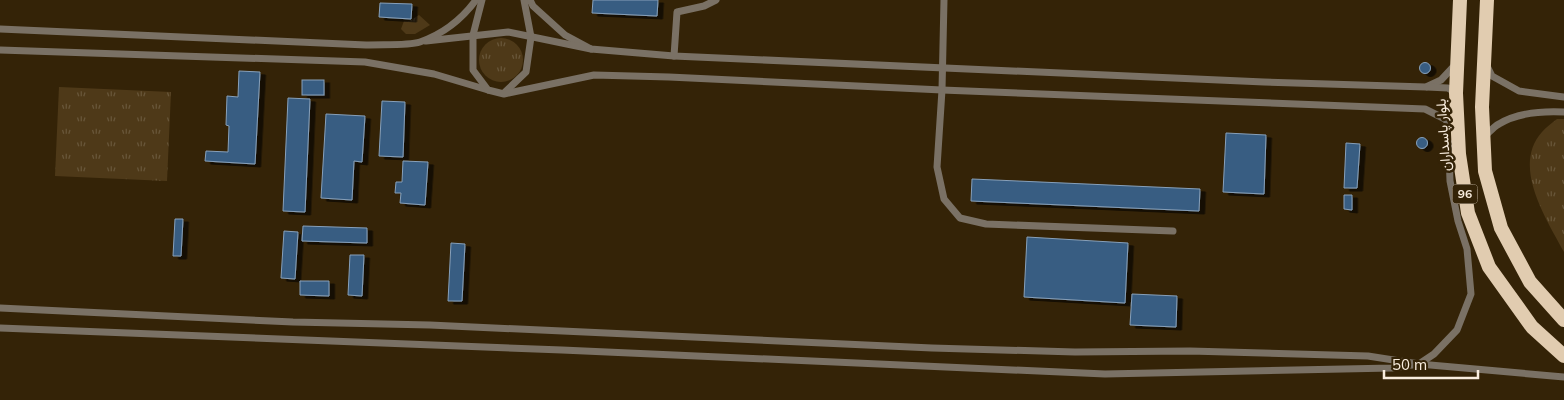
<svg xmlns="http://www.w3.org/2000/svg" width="1564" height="400" viewBox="0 0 1564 400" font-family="Mulish,Vazirmatn,sans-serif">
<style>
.grass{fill:url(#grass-tufts)}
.building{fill:#385d82;stroke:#87a0ba;filter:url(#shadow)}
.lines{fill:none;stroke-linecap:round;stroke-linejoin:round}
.service{stroke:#7a7165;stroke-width:7}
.trunk{stroke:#e1ccb0;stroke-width:14}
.labels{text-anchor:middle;stroke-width:5;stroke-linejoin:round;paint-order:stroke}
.shield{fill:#342307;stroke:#beb09e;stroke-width:1}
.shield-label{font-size:12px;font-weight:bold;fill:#f9edde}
.street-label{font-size:14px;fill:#f9edde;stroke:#342307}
</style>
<defs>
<pattern id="grass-tufts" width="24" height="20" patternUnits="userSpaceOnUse" patternTransform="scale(1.25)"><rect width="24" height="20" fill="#4e3918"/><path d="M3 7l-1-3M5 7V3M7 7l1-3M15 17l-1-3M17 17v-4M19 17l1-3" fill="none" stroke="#685639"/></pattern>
<filter id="shadow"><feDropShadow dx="5.5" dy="3" stdDeviation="0" flood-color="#0009"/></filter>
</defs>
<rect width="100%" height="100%" fill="#342307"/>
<g class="grass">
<polygon points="419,15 430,25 415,34 406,34 401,29 404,21 409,21"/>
<circle cx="501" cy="60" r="22"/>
<polygon points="59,87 171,92 167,181 55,176"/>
<path d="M1557 119H1564V252C1547 220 1511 166 1542 132 1546 127 1552 123 1557 119Z"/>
</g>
<g class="building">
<polygon points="593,0 658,0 657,16 592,13"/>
<polygon points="380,3 412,4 411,19 379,17"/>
<circle cx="1425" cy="68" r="5.5"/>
<polygon points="239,71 260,72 255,164 205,161 206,151 228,152 229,126 226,125 227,96 238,97"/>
<rect x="302" y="80" width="22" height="15"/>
<polygon points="288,98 310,99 305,212 283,211"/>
<polygon points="382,101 405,102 403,157 379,156"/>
<polygon points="326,114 365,116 362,162 354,161 352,200 321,198"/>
<polygon points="1226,133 1266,135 1264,194 1223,192"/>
<circle cx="1422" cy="143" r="5.5"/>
<polygon points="1346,143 1360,144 1357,188 1344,188"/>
<polygon points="403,161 428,162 425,205 400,203 401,193 395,193 396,182 402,182"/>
<polygon points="972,179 1200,189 1199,211 971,201"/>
<polygon points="1344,195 1352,195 1352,210 1344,209"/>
<polygon points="175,219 183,219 181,256 173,256"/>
<polygon points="303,226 367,228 367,243 302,241"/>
<polygon points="284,231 298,232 295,279 281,278"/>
<polygon points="1027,237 1128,243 1125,303 1024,297"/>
<polygon points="451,243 465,244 462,301 448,301"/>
<polygon points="350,255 364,255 362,296 348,295"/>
<polygon points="300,281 329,281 329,296 300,295"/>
<polygon points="1132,294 1177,296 1176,327 1130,325"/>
</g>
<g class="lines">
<g class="service">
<polyline points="530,0 533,6 565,35 591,49 674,56"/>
<polyline points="716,0 704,6 677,12 674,56 1264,82 1426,87 1441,80 1456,64"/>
<polyline points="944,0 942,90 937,167 944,199 960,218 986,224 1173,231"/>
<path d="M0 29 366 45C380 44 408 46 420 42 443 34 462 19 476 0"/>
<polyline points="426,41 508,32 591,49"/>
<polyline points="0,50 365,62 434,74 488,90"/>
<polyline points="1487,66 1492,76 1519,91 1564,97"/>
<polyline points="1427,87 1448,88 1456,93"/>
<polyline points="505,92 526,72 531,37 524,0"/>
<path d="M1484 137C1489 133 1493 127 1499 124 1517 113 1543 111 1564 112"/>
<polyline points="0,308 293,322 430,325 932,348 1075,352 1190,351 1368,356 1419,364 1564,377"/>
<polyline points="0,328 562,350 1105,374 1392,368 1419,364 1434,354 1457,330 1471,294 1467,249 1458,221 1450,181 1449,153 1458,135 1445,119 1425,109 942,90 669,77 594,75 504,94 488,90 473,70 473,35 482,0"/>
</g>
<g class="trunk">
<polyline points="1460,0 1456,93 1459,154 1468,213 1489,267 1532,327 1564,356"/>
<polyline points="1487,0 1482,107 1485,171 1501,228 1530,282 1564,320"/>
</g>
</g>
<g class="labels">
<rect class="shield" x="1452.5" y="184.5" width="25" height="19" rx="4"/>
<g class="shield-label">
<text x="1465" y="198">96</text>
</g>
<g class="street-label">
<text transform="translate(1443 135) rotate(-94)" y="5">بلوار پاسداران</text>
</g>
</g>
<path d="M1384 370v8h94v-8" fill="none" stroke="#f9edde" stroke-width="2.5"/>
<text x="1392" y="370" font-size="15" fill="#f9edde" stroke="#342307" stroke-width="4" paint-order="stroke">50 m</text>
</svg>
